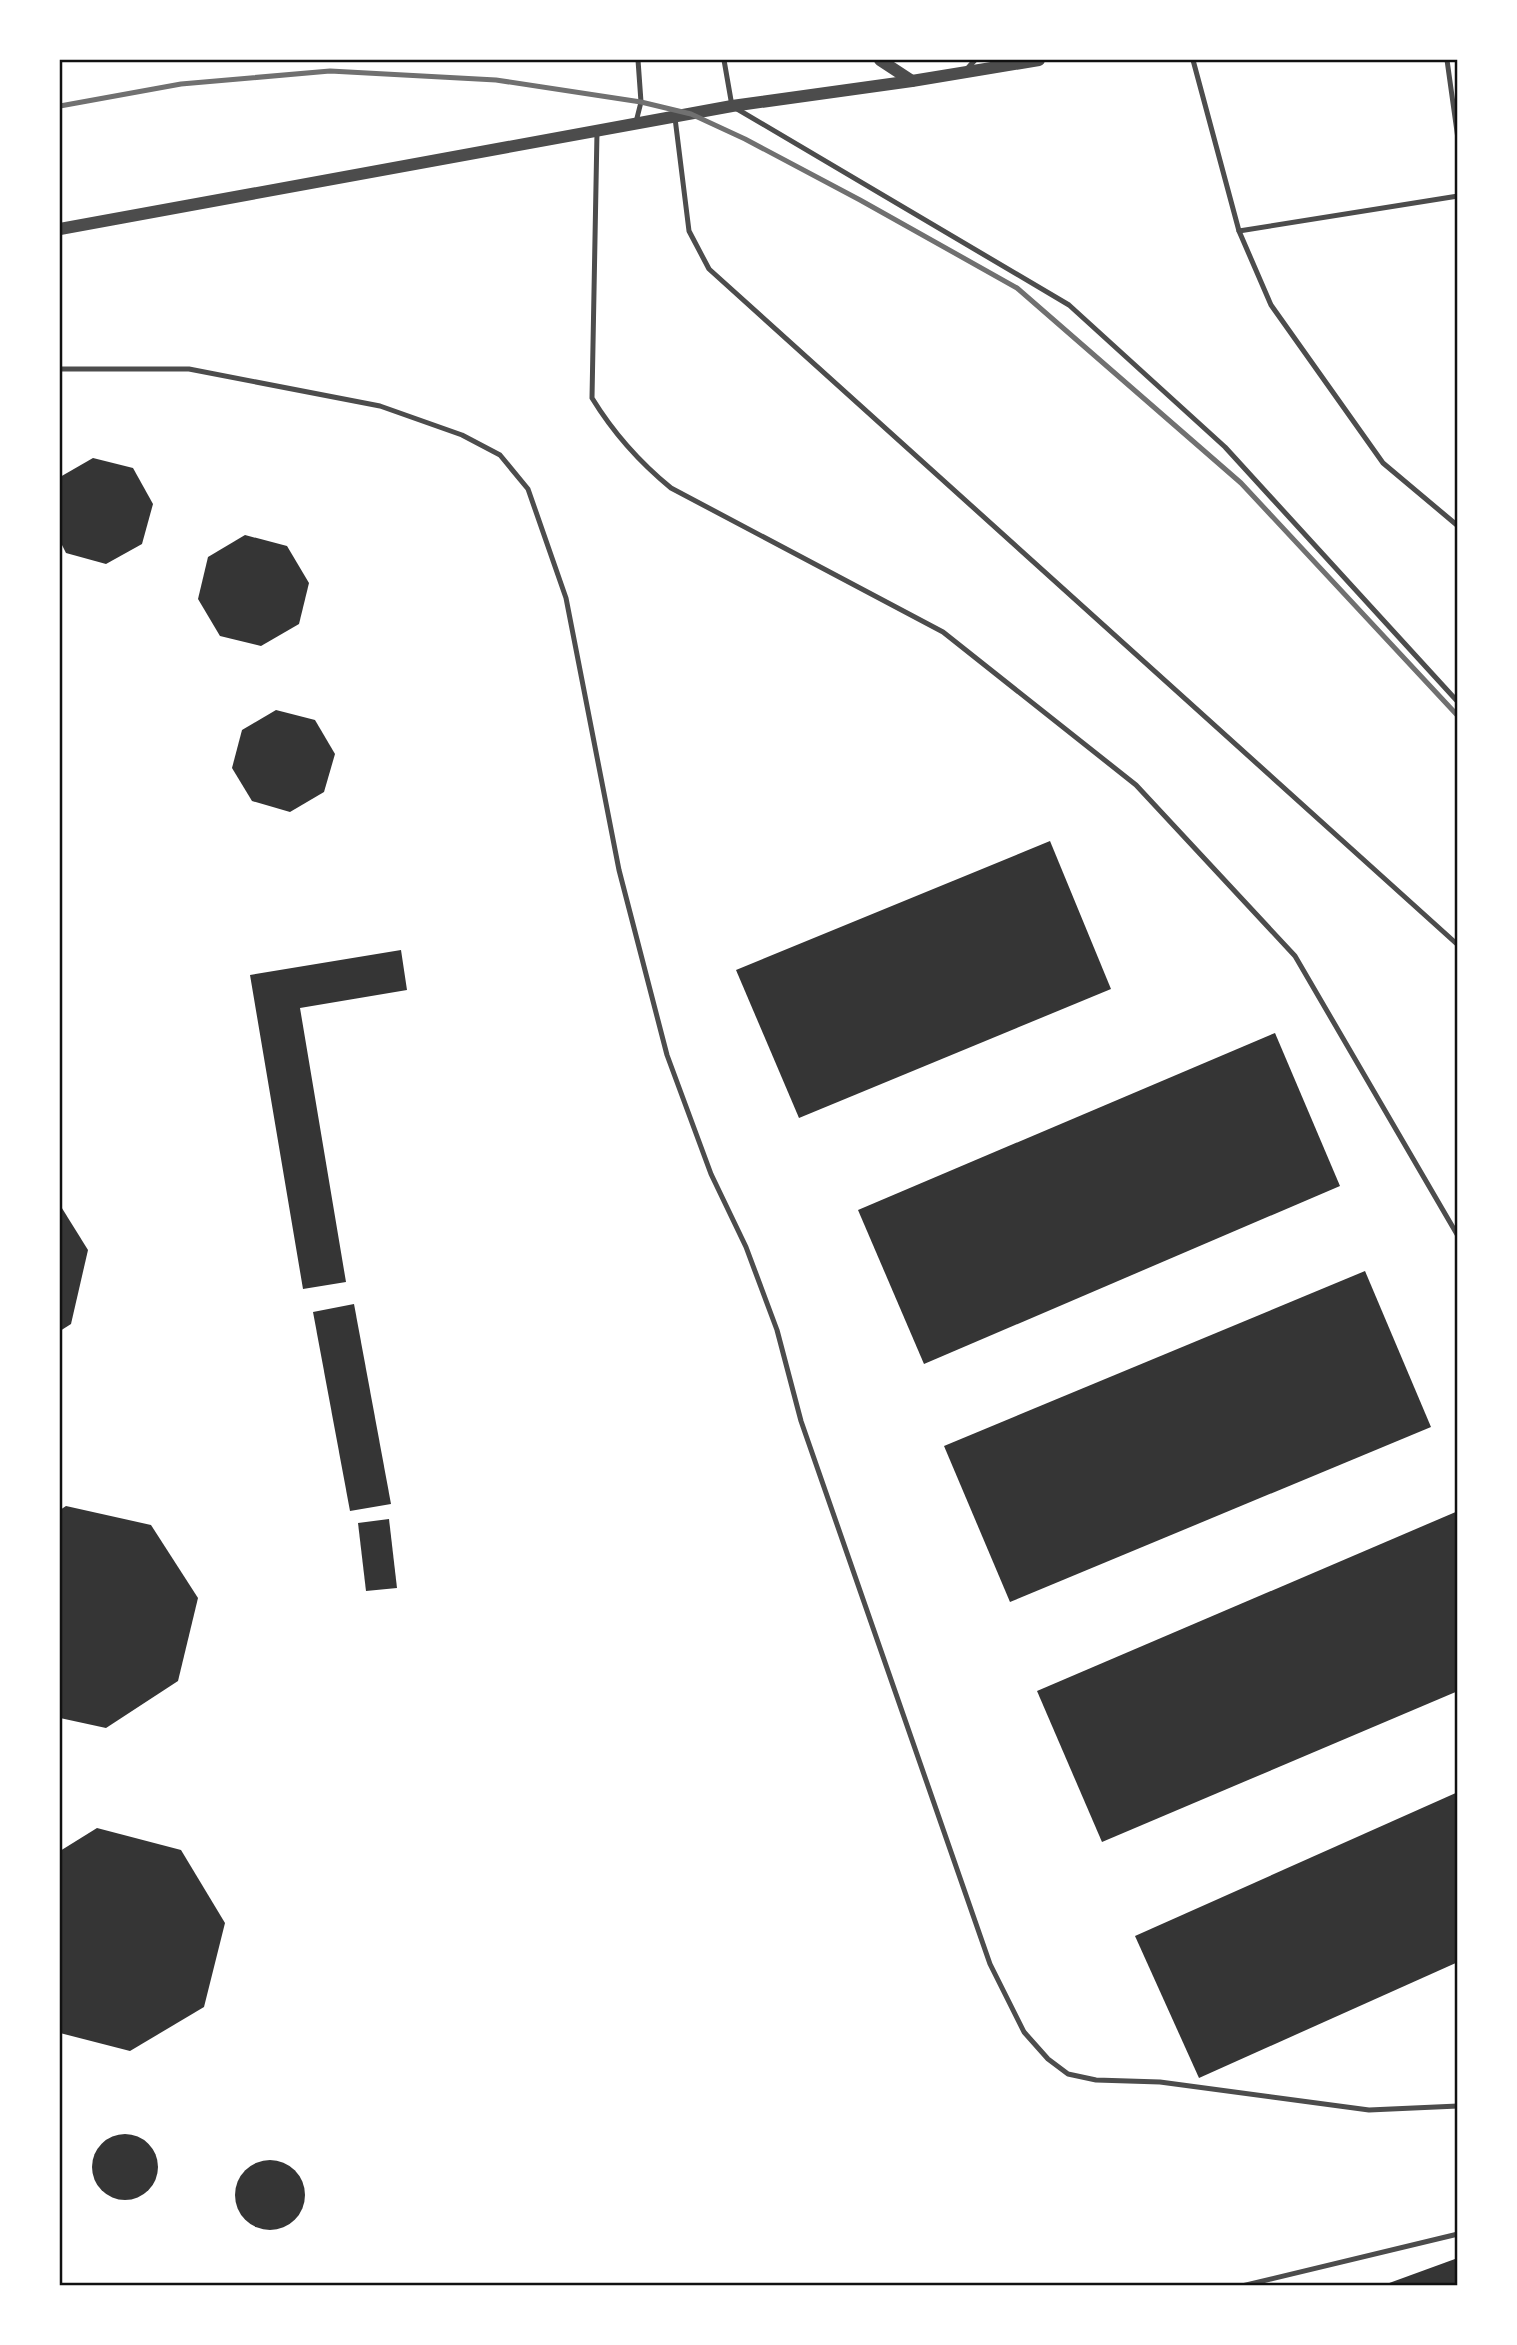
<svg xmlns="http://www.w3.org/2000/svg" width="1517" height="2345" viewBox="0 0 1517 2345" font-family="Barlow,sans-serif">
<style>
.building{fill:#353535}
.lines{fill:none;stroke-linecap:round;stroke-linejoin:round}
.service{stroke:#4c4c4c;stroke-width:5}
.tertiary{stroke:#4c4c4c;stroke-width:12}
.rail{stroke:#707070;stroke-width:5}
.neatline{fill:none;stroke:#111;stroke-width:2.5}
</style>
<rect width="100%" height="100%" fill="#fff"/>
<g class="building">
<polygon points="93,458 133,468 153,504 142,544 106,564 66,553 60,541 60,477"/>
<polygon points="245,535 287,546 309,583 299,624 261,646 220,636 198,599 208,557"/>
<polygon points="276,710 315,720 335,754 324,792 290,812 252,801 232,768 242,730"/>
<polygon points="1050,841 1111,989 799,1118 736,970"/>
<polygon points="401,950 407,990 300,1008 346,1282 303,1289 250,975"/>
<polygon points="1275,1033 1340,1186 924,1364 858,1210"/>
<polygon points="60,1205 88,1250 71,1324 60,1331"/>
<polygon points="1365,1271 1431,1427 1010,1602 944,1446"/>
<polygon points="354,1304 391,1504 350,1511 313,1312"/>
<polygon points="66,1506 151,1525 198,1598 178,1681 106,1728 60,1718 60,1510"/>
<polygon points="1458,1511 1458,1691 1102,1842 1037,1691"/>
<polygon points="389,1519 397,1588 366,1591 358,1523"/>
<polygon points="1458,1792 1458,1962 1199,2078 1135,1936"/>
<polygon points="97,1828 181,1850 225,1923 204,2007 130,2051 60,2033 60,1851"/>
<circle cx="125" cy="2167" r="33"/>
<circle cx="270" cy="2195" r="35"/>
<polygon points="1455,2259 1458,2282 1447,2286 1381,2286"/>
</g>
<g class="lines">
<g class="service">
<polyline points="724,60 732,106 1069,305 1225,447 1458,702"/>
<polyline points="1193,60 1239,231 1271,305 1383,463 1458,526"/>
<polyline points="1447,60 1458,139"/>
<polyline points="966,70 975,60"/>
<polyline points="675,118 689,231 709,269 1458,945"/>
<polyline points="636,122 641,102 638,60"/>
<path d="M597 132 592 398C614 434 638 461 671 488L943 632 1136 785 1295 956 1458 1236"/>
<polyline points="1239,231 1458,196"/>
<polyline points="60,369 189,369 380,406 462,435 500,455 528,489 566,598 619,870 667,1055 711,1174 746,1247 777,1330 801,1421 990,1964 1024,2032 1048,2059 1068,2074 1096,2080 1160,2082 1369,2110 1458,2106"/>
<polyline points="1242,2286 1458,2234"/>
</g>
<g class="tertiary">
<polyline points="880,60 912,81"/>
<polyline points="60,229 732,106 912,81 1039,60"/>
</g>
<polyline class="rail" points="60,106 181,84 330,71 496,80 641,102 691,114 745,139 860,200 1017,288 1241,483 1458,716"/>
</g>
<rect width="1517" height="2345" fill="none" stroke="#ffffff" stroke-width="122"/>
<rect x="61" y="61" width="1395" height="2223" class="neatline"/>
</svg>
